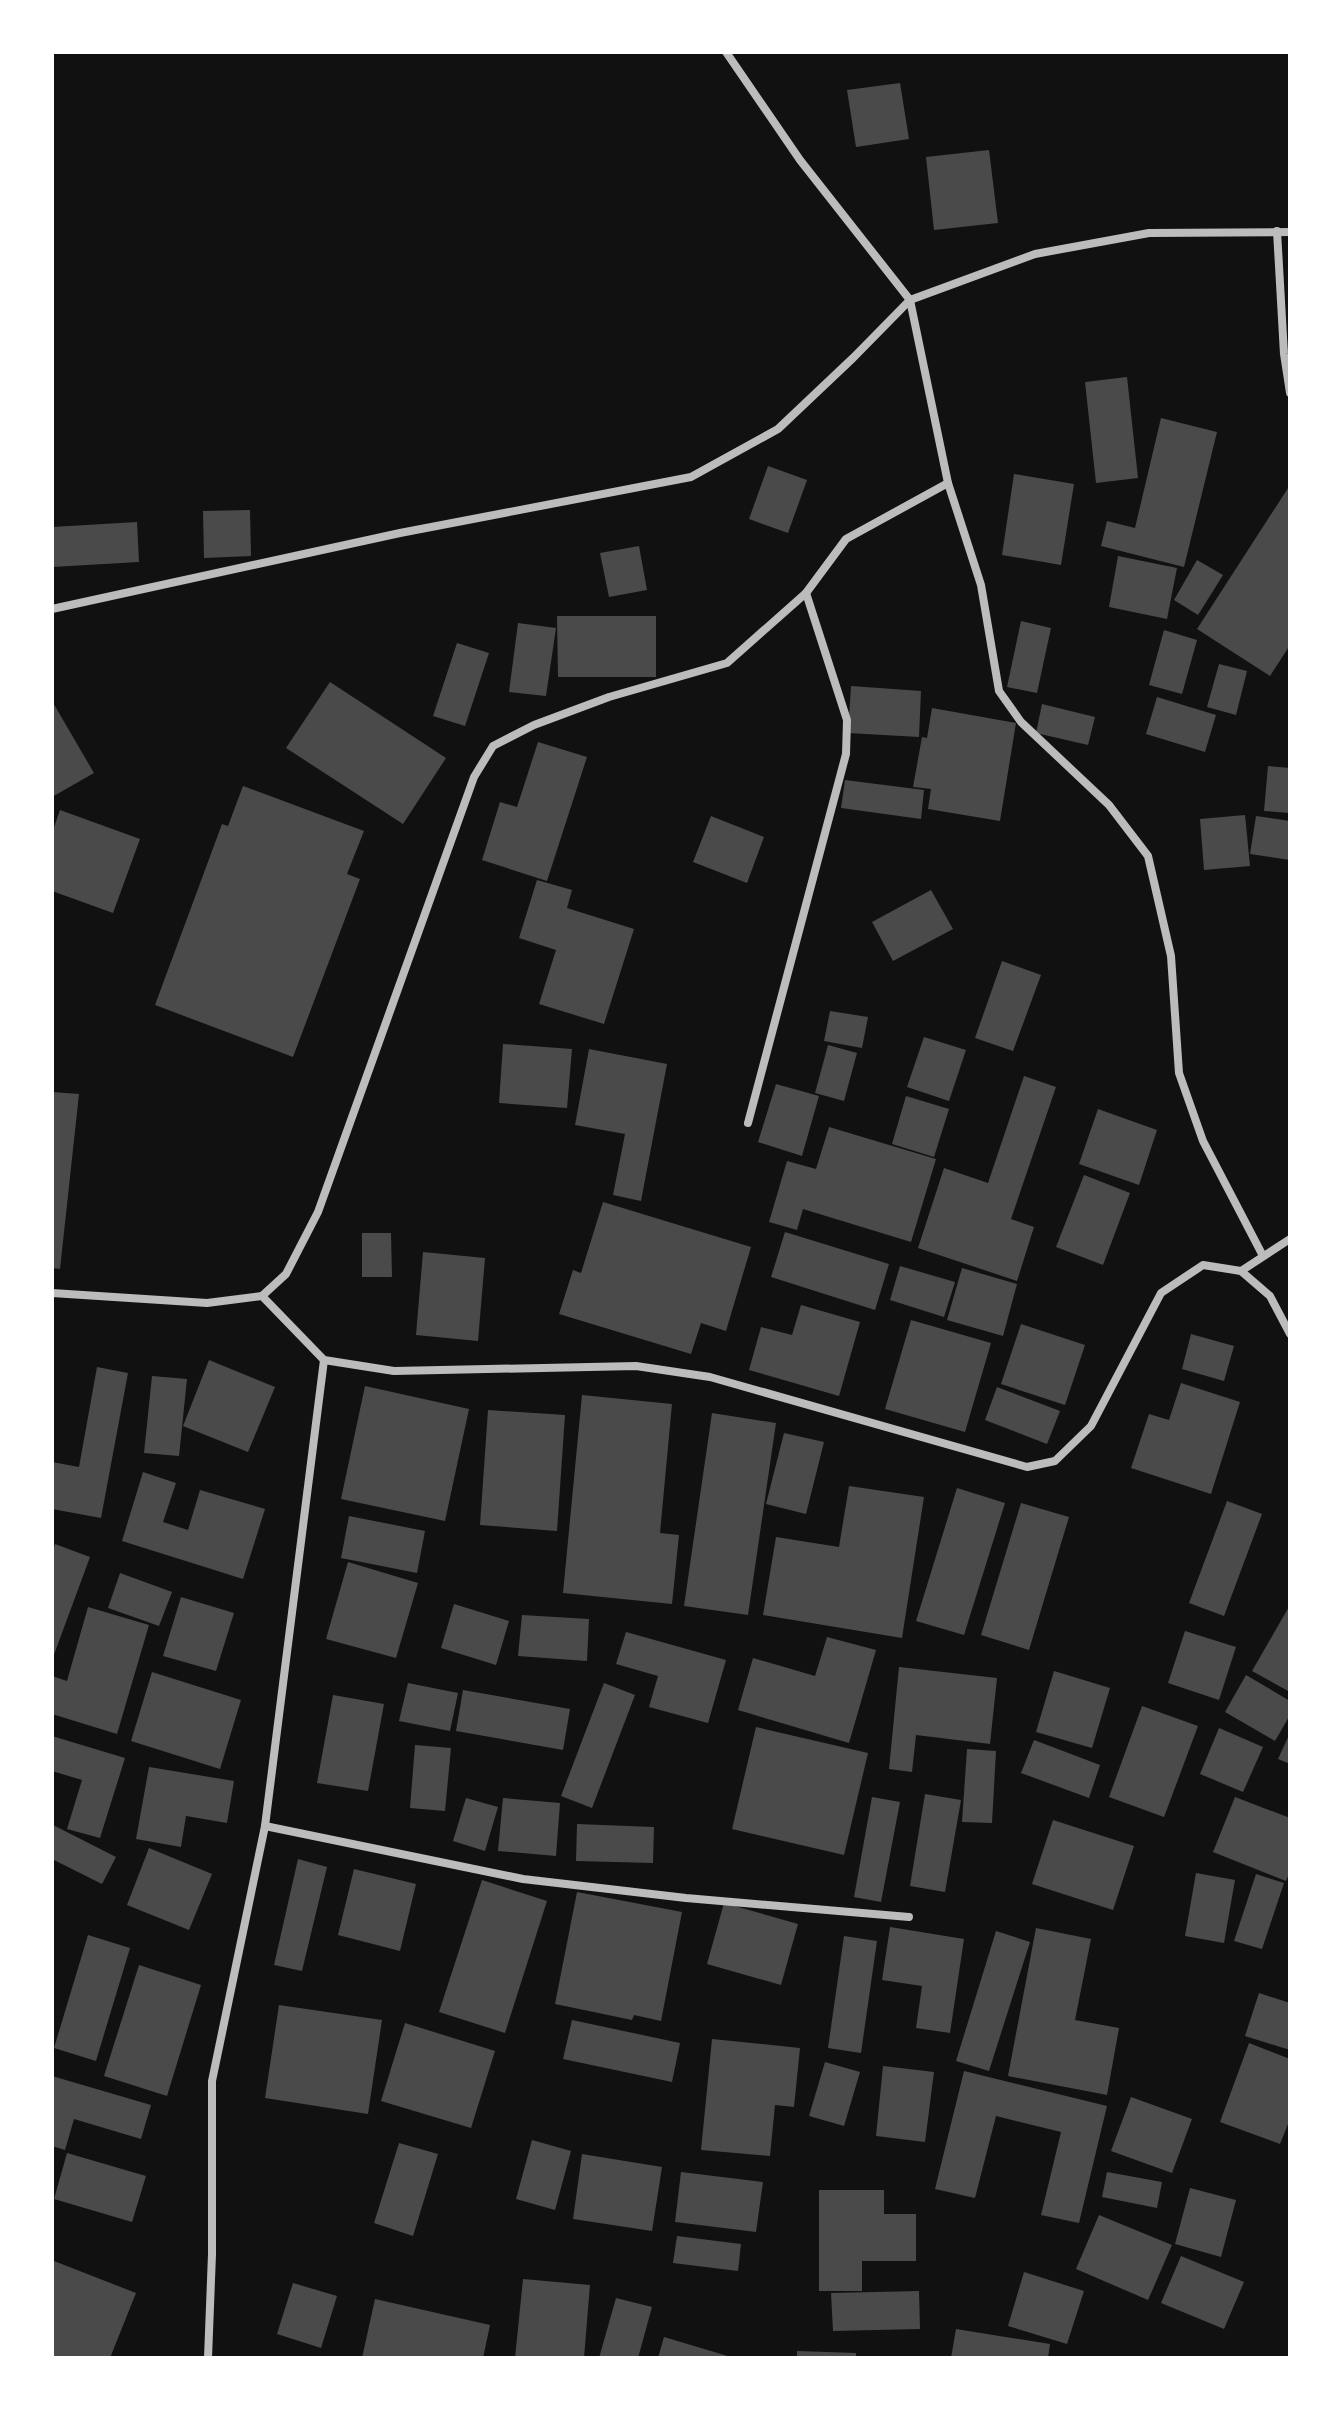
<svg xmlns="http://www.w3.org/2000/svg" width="1342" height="2410" viewBox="0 0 1342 2410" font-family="Commissioner,sans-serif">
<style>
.building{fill:#4a4a4a}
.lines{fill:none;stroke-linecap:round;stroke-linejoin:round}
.minor{stroke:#bcbcbc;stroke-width:8}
</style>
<rect width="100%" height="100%" fill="#111"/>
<g class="building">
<polygon points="900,83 909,139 856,147 847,90"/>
<polygon points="989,150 998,223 934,230 926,157"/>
<polygon points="1127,377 1138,478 1096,483 1085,382"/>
<polygon points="1161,418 1217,432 1184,567 1101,546 1107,521 1135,528"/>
<polygon points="768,466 807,480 788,533 749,519"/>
<polygon points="1014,474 1074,484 1061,565 1002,555"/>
<polygon points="1290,485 1290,645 1270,676 1197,629"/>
<polygon points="250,510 251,556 204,558 203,511"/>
<polygon points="137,522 139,562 52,567 52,527"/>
<polygon points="639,546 647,590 609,597 600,553"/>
<polygon points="1118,556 1177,568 1167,619 1109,607"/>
<polygon points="1197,560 1223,575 1198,615 1174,600"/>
<polygon points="557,616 656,616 656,677 558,677"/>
<polygon points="1021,621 1051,628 1037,693 1007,687"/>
<polygon points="518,623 556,628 546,696 509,692"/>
<polygon points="1164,630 1197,640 1182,694 1149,685"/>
<polygon points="457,643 489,653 465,726 433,716"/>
<polygon points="1219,664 1247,671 1236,715 1207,707"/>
<polygon points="330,682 446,758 403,824 286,748"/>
<polygon points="851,686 921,691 919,737 848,733"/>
<polygon points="1157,697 1216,715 1205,752 1146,734"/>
<polygon points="52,701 94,773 52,797"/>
<polygon points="1042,704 1095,717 1088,745 1036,733"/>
<polygon points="932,708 1016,723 1000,821 928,809 931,789 913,787 922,737 927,738"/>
<polygon points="538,742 587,757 547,881 482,860 500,802 517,807"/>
<polygon points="1268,766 1290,768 1290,813 1264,811"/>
<polygon points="845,780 924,790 921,819 841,808"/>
<polygon points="243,786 364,831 347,874 360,879 293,1057 155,1005 222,824 228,826"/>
<polygon points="60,810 140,839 113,913 52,891 52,833"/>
<polygon points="1245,815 1250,866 1204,870 1200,819"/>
<polygon points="711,816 764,837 747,883 693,862"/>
<polygon points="1256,816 1290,821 1290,860 1250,854"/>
<polygon points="537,880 572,890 567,908 634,929 604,1024 539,1004 556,950 519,938"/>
<polygon points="931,890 953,929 893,961 872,922"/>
<polygon points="1002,961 1041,975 1013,1051 975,1038"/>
<polygon points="830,1011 868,1017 862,1048 824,1041"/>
<polygon points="924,1037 966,1050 949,1101 907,1087"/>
<polygon points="503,1044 572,1049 567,1108 499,1103"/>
<polygon points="828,1045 857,1053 844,1101 815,1093"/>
<polygon points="589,1049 667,1064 641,1201 613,1195 625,1134 575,1125"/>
<polygon points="1024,1076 1056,1087 1011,1219 1034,1227 1017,1281 918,1248 944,1168 988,1183"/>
<polygon points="776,1084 819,1096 802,1156 758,1142"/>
<polygon points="52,1092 79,1094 60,1269 52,1268"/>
<polygon points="906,1096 949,1109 934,1157 892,1144"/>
<polygon points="1098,1109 1157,1130 1139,1185 1079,1164"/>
<polygon points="829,1127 936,1159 911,1242 803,1209 797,1230 769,1222 787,1161 816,1169"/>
<polygon points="1084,1175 1130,1193 1103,1265 1056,1247"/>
<polygon points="603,1202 751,1247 726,1331 701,1323 691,1354 559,1314 573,1270 581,1273"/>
<polygon points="785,1232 889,1264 875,1310 771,1277"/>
<polygon points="362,1233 391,1233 392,1277 362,1277"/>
<polygon points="423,1252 485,1258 478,1341 416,1335"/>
<polygon points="900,1266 955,1282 944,1317 890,1300"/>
<polygon points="962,1268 1017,1284 1003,1336 947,1320"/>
<polygon points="801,1305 860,1322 839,1396 749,1370 761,1327 792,1335"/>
<polygon points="911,1320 991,1343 965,1432 885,1409"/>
<polygon points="1021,1324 1085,1345 1065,1405 1001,1384"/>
<polygon points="1191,1334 1234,1346 1224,1381 1182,1369"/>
<polygon points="209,1360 275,1387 248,1452 183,1426"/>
<polygon points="97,1367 128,1373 101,1518 52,1509 52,1462 79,1467"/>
<polygon points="152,1376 187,1379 179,1456 144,1453"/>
<polygon points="1181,1383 1240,1402 1211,1494 1131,1468 1149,1414 1169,1420"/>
<polygon points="365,1386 469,1409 445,1521 341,1499"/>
<polygon points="997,1387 1060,1411 1047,1444 985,1420"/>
<polygon points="582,1395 672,1404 660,1533 679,1535 672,1604 563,1593"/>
<polygon points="488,1410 565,1415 557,1531 480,1525"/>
<polygon points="712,1413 776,1423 748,1615 684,1606"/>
<polygon points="784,1433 824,1442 806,1514 766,1504"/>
<polygon points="143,1472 176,1483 163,1522 188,1530 200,1490 265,1509 243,1579 122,1541"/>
<polygon points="849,1486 924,1497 902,1638 763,1615 776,1537 839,1547"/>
<polygon points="957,1488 1005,1503 964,1635 916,1621"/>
<polygon points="1227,1501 1262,1514 1224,1616 1189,1603"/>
<polygon points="1021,1503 1069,1517 1029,1650 981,1635"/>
<polygon points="349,1516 425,1531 417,1573 341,1558"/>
<polygon points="55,1544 90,1557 52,1660 52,1553"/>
<polygon points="348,1562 418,1583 396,1658 326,1639"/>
<polygon points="120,1573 172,1592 159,1626 108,1608"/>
<polygon points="181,1597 234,1613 216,1671 163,1656"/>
<polygon points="454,1604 509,1621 496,1665 441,1648"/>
<polygon points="1290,1605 1290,1692 1252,1671"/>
<polygon points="88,1607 149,1625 117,1734 52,1714 52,1676 67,1681"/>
<polygon points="522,1615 589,1619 587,1661 518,1656"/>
<polygon points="1185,1631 1236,1647 1219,1700 1168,1683"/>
<polygon points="626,1632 726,1660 708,1723 649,1707 658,1676 616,1664"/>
<polygon points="827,1637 876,1650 849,1743 738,1710 753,1658 815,1676"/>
<polygon points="899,1667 997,1678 990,1744 916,1735 912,1772 889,1769"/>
<polygon points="1054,1671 1110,1688 1092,1748 1036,1732"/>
<polygon points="152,1672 241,1700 220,1769 131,1741"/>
<polygon points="1246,1675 1290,1701 1290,1715 1275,1741 1225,1712"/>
<polygon points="408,1683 458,1693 450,1731 399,1721"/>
<polygon points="604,1683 635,1695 592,1808 561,1796"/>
<polygon points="463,1690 570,1709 563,1750 456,1731"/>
<polygon points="333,1695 384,1704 368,1791 317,1783"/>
<polygon points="1142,1706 1198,1726 1164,1817 1109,1797"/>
<polygon points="756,1727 868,1753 844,1855 732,1829"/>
<polygon points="1219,1728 1263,1747 1243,1792 1200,1774"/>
<polygon points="1290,1733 1290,1764 1278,1759"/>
<polygon points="52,1736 125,1758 100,1838 67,1829 82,1780 52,1771"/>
<polygon points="1034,1740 1100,1765 1089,1798 1021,1773"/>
<polygon points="415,1745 451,1748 445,1811 410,1808"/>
<polygon points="967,1749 996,1751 992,1823 962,1822"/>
<polygon points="149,1767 234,1781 227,1823 186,1816 181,1847 136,1839"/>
<polygon points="925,1794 961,1800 945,1892 910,1886"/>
<polygon points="872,1797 900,1802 881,1902 854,1897"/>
<polygon points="1235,1797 1290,1818 1290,1872 1286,1881 1213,1852"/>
<polygon points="466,1798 498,1807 485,1851 453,1841"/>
<polygon points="503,1798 560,1803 556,1856 498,1851"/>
<polygon points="1053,1820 1134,1846 1113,1910 1032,1884"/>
<polygon points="577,1824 654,1827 653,1863 576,1861"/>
<polygon points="53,1825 116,1857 102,1884 52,1859"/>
<polygon points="149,1848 212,1874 189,1930 127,1905"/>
<polygon points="298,1859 327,1867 302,1971 274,1965"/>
<polygon points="354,1869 416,1884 400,1951 338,1935"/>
<polygon points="1196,1873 1235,1880 1224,1943 1185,1936"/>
<polygon points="1256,1874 1284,1883 1262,1949 1234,1941"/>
<polygon points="482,1880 547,1901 505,2033 439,2012"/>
<polygon points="577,1892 682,1912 661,2021 634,2015 632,2020 555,2004"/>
<polygon points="724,1903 798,1924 781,1985 707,1964"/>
<polygon points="890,1927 964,1939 950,2033 916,2028 922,1986 882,1980"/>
<polygon points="1036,1928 1091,1939 1075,2020 1119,2028 1107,2095 1008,2076"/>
<polygon points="996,1931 1030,1942 989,2071 956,2061"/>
<polygon points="88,1935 130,1948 96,2061 54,2048"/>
<polygon points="844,1936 877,1941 861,2053 828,2048"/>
<polygon points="139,1965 201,1985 167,2096 104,2076"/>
<polygon points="1259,1993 1290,2003 1290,2050 1245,2036"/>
<polygon points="279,2005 382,2020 368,2114 265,2098"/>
<polygon points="572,2020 680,2043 672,2082 563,2059"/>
<polygon points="405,2023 495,2051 471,2128 381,2101"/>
<polygon points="712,2039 800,2048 794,2107 775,2105 770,2156 701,2150"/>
<polygon points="1249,2043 1290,2059 1290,2119 1280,2144 1220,2122"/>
<polygon points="825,2062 860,2072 844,2126 809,2116"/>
<polygon points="883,2066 934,2072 925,2142 876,2136"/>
<polygon points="964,2071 1107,2106 1079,2223 1041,2215 1061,2132 996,2116 975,2198 935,2189"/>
<polygon points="52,2076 151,2105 141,2139 74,2119 65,2150 52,2146"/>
<polygon points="1131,2097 1192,2119 1172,2173 1111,2151"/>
<polygon points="532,2140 571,2151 555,2210 516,2199"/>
<polygon points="399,2143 438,2154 413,2236 374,2223"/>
<polygon points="67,2153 146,2176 132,2222 54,2199"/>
<polygon points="582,2154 662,2167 652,2231 573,2219"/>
<polygon points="681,2172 763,2182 756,2232 675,2222"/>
<polygon points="1107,2172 1162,2182 1157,2208 1102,2197"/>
<polygon points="1190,2188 1236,2200 1221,2257 1175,2244"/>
<polygon points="819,2190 884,2190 884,2214 916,2214 916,2261 862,2261 862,2291 819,2291"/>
<polygon points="1099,2215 1172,2245 1148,2300 1076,2269"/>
<polygon points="677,2236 741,2244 738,2271 673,2263"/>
<polygon points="1181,2256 1244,2282 1224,2329 1161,2303"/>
<polygon points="54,2261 136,2293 110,2358 52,2358 52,2267"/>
<polygon points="1024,2272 1084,2291 1067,2344 1008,2326"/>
<polygon points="523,2279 590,2285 584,2358 515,2358"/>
<polygon points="293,2283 337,2296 321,2348 277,2334"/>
<polygon points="919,2291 920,2329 833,2331 831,2293"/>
<polygon points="616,2298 652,2307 638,2358 599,2358"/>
<polygon points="375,2299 490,2325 483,2358 362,2358"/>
<polygon points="956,2329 1050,2344 1048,2358 951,2358"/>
<polygon points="664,2337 731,2357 731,2358 658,2358"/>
<polygon points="797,2351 856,2353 856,2358 797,2358"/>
</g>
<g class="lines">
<g class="minor">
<polyline points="1277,231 1284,354 1290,393"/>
<polyline points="948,483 981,585 999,691 1021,722 1109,805 1148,856 1171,956 1179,1073 1203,1141 1263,1256"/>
<polyline points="52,609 400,533 691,477 778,429 853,358 910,300 1035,254 1149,233 1290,232"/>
<polyline points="748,1123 846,754 847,720 806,593"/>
<polyline points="1241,1271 1290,1239"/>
<polyline points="52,1293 207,1303 262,1296 286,1274 318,1212 474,777 493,746 534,725 609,697 727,663 806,593 846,539 948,483 910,300 800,160 726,52"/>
<polyline points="262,1296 324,1360 394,1371 636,1366 710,1377 1027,1467 1055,1461 1091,1426 1161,1293 1203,1265 1241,1271 1270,1296 1290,1334"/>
<polyline points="265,1826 523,1879 686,1898 909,1917"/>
<polyline points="208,2358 212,2254 212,2081 265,1826 324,1360"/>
</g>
</g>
<rect width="1342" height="2410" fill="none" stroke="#ffffff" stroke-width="108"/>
</svg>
